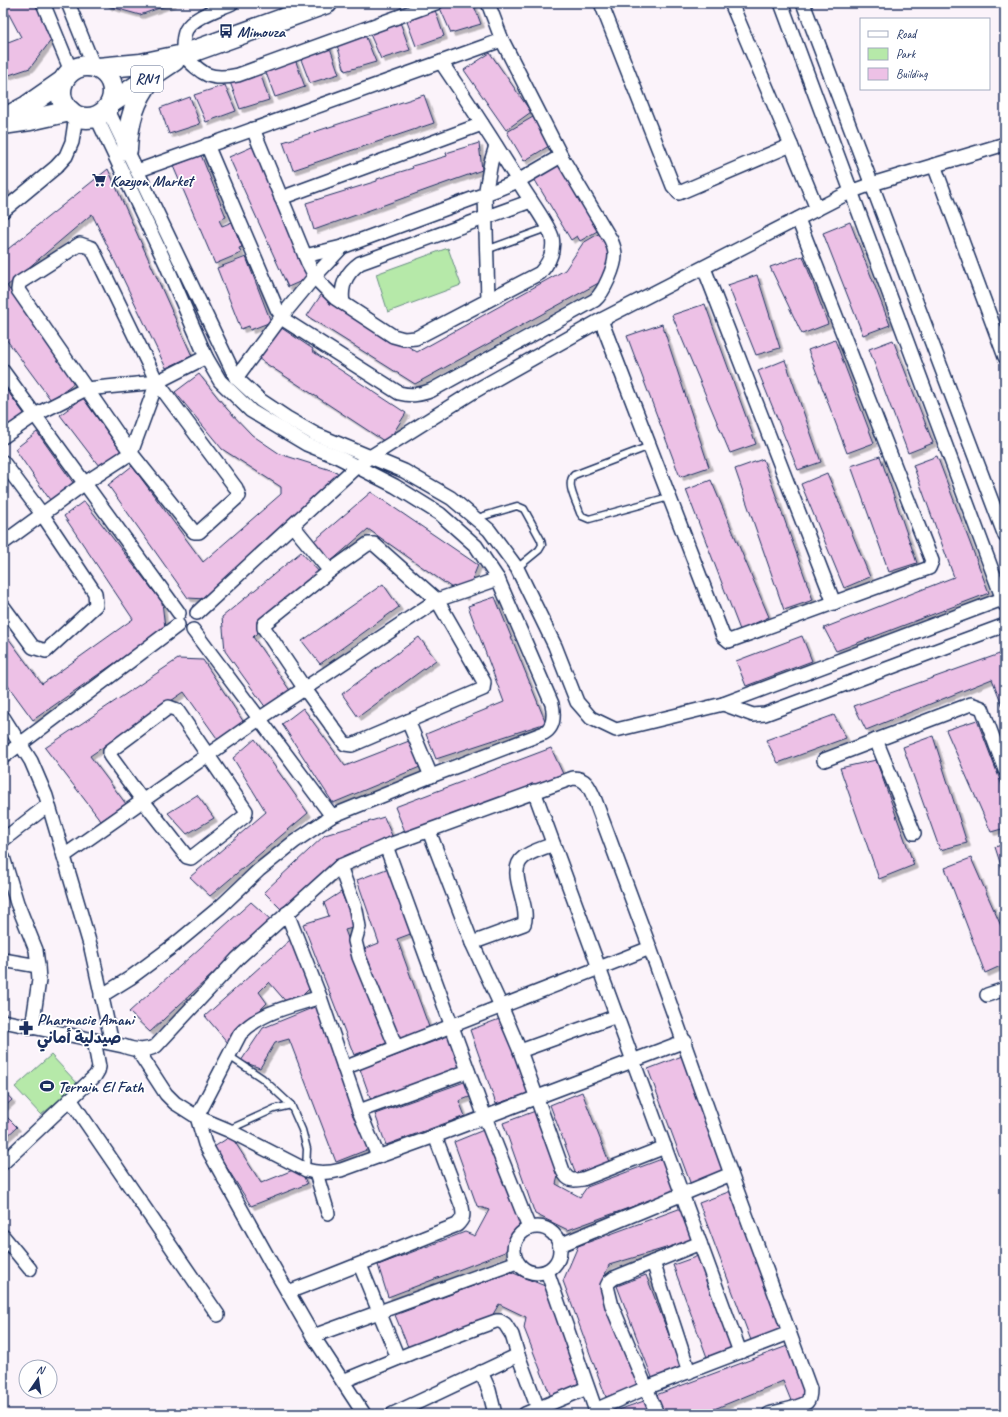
<svg xmlns="http://www.w3.org/2000/svg" width="1008" height="1417" viewBox="0 0 1008 1417" font-family="Caveat,'Playpen Sans Arabic',sans-serif">
<style>
.green{fill:#b6e9a9;stroke:#688c84}
.building{fill:#edc1e6;stroke:#1b2f5e;filter:url(#shadow)}
.lines{fill:none;stroke-linecap:round;stroke-linejoin:round}
.lane-casing{stroke:#1b2f5e;stroke-width:9}
.street-casing{stroke:#1b2f5e;stroke-width:16}
.primary-casing{stroke:#1b2f5e;stroke-width:23}
.lane{stroke:#fff;stroke-width:6}
.street{stroke:#fff;stroke-width:13}
.primary{stroke:#fff;stroke-width:20}
.labels{text-anchor:middle;stroke-width:3.5;stroke-linejoin:round;paint-order:stroke}
.shield{fill:#fff;stroke:#5f6d8e;stroke-width:1}
.shield-label{font-size:15px;font-weight:bold;fill:#1b2f5e}
.poi-label{font-size:16px;font-weight:bold;fill:#1b2f5e;stroke:#fff;text-anchor:start}
</style>
<defs>
<filter id="shadow"><feDropShadow dx="3.5" dy="3.5" stdDeviation="0" flood-color="#0004"/></filter>
</defs>
<rect width="100%" height="100%" fill="#fbf3fa"/>
<filter id="ink" filterUnits="userSpaceOnUse"><feTurbulence type="fractalNoise" baseFrequency=".025" numOctaves="2"/><feDisplacementMap in="SourceGraphic" scale="8" xChannelSelector="R" yChannelSelector="G"/><feConvolveMatrix kernelMatrix="1 2 1 2 8 2 1 2 1" color-interpolation-filters="sRGB"/></filter>
<g filter="url(#ink)">
<g class="green">
<polygon points="448,248 461,285 388,312 376,274"/>
<polygon points="51,1055 78,1084 41,1115 15,1087"/>
</g>
<g class="building">
<polygon points="3,3 35,3 52,39 30,68 3,77 3,44 21,37"/>
<polygon points="106,3 173,3 140,15 108,6"/>
<polygon points="453,3 473,3 481,24 451,33 440,8"/>
<polygon points="435,10 444,36 416,46 406,19"/>
<polygon points="400,22 410,50 381,59 369,32"/>
<polygon points="365,35 376,62 345,71 337,45"/>
<polygon points="329,45 339,74 310,83 300,57"/>
<polygon points="490,53 531,112 506,130 464,70"/>
<polygon points="295,59 305,87 275,97 265,70"/>
<polygon points="260,72 269,100 240,109 230,82"/>
<polygon points="225,85 236,111 206,122 194,95"/>
<polygon points="424,95 434,123 293,170 283,142 391,107 390,106"/>
<polygon points="190,97 200,124 169,134 160,108"/>
<polygon points="533,117 549,146 524,161 507,132"/>
<polygon points="479,143 482,170 314,230 306,203 377,181 377,179 413,168 412,166 447,156 446,153"/>
<polygon points="254,146 313,276 288,287 229,157"/>
<polygon points="201,155 226,217 219,220 222,226 232,222 242,247 239,248 241,253 215,264 173,166"/>
<polygon points="559,161 599,230 580,241 577,236 571,240 533,177"/>
<polygon points="108,169 192,356 166,368 92,214 7,286 74,383 51,400 3,335 3,253"/>
<polygon points="3,185 9,192 3,196"/>
<polygon points="850,222 890,325 863,335 823,233"/>
<polygon points="600,233 612,254 604,280 415,384 307,316 323,292 417,352 565,270 583,243"/>
<polygon points="803,256 828,324 802,334 770,267"/>
<polygon points="246,257 271,322 250,330 249,326 241,329 217,268"/>
<polygon points="757,275 780,348 756,355 728,285"/>
<polygon points="705,304 756,444 730,453 672,315"/>
<polygon points="662,324 709,467 680,477 627,336"/>
<polygon points="280,327 313,349 312,351 339,369 406,413 387,443 259,359"/>
<polygon points="835,340 874,443 847,453 808,350"/>
<polygon points="893,340 933,443 908,453 869,349"/>
<polygon points="785,360 821,462 798,470 758,371"/>
<polygon points="199,374 227,409 252,435 280,454 337,472 339,481 205,599 188,598 108,485 132,466 203,562 281,494 281,487 222,449 175,392"/>
<polygon points="3,385 25,415 3,431"/>
<polygon points="83,398 122,453 99,466 60,415"/>
<polygon points="37,432 74,484 50,500 15,449"/>
<polygon points="880,456 917,563 889,572 851,466"/>
<polygon points="937,456 989,593 836,651 824,628 954,577 913,465"/>
<polygon points="763,459 813,600 784,610 735,469"/>
<polygon points="827,473 870,577 844,588 801,484"/>
<polygon points="711,480 769,617 740,630 686,490"/>
<polygon points="371,492 478,565 465,597 368,529 329,563 314,541"/>
<polygon points="84,501 162,602 165,628 33,720 3,679 3,631 42,684 133,619 64,516"/>
<polygon points="301,552 320,573 253,637 291,692 266,708 225,651 222,617"/>
<polygon points="383,584 399,607 320,664 302,641"/>
<polygon points="495,597 546,723 436,759 426,734 504,702 468,606"/>
<polygon points="802,636 812,661 746,686 736,661"/>
<polygon points="419,637 436,660 358,717 342,694"/>
<polygon points="1005,652 1005,712 992,679 866,730 854,706"/>
<polygon points="178,659 203,660 245,724 219,741 184,692 90,756 126,804 101,821 45,748"/>
<polygon points="303,708 345,766 409,741 420,767 333,803 282,724"/>
<polygon points="834,715 846,738 778,763 766,740"/>
<polygon points="977,720 1005,793 1005,828 991,832 946,730"/>
<polygon points="933,736 967,843 940,850 903,747"/>
<polygon points="255,739 308,813 210,896 190,877 266,812 233,758"/>
<polygon points="551,748 563,774 406,834 395,807"/>
<polygon points="876,760 914,865 879,879 840,768"/>
<polygon points="197,795 214,818 187,834 168,813"/>
<polygon points="384,817 393,838 283,911 264,892 325,835"/>
<polygon points="1005,844 1005,878 995,847"/>
<polygon points="971,858 1005,935 1005,964 985,973 945,868"/>
<polygon points="389,868 413,933 397,939 429,1027 399,1039 364,949 379,943 357,880"/>
<polygon points="341,892 356,927 345,930 387,1043 354,1055 303,924 329,916 324,903"/>
<polygon points="251,902 271,920 150,1032 129,1012"/>
<polygon points="290,940 296,949 310,988 302,996 288,1004 269,982 259,992 267,1003 228,1043 205,1016"/>
<polygon points="317,1006 369,1149 336,1162 289,1039 275,1043 260,1068 241,1061 263,1028"/>
<polygon points="502,1018 529,1093 496,1104 470,1030"/>
<polygon points="451,1035 463,1067 371,1100 360,1069"/>
<polygon points="682,1056 725,1172 691,1185 648,1069"/>
<polygon points="467,1081 472,1096 459,1101 465,1116 386,1145 375,1114"/>
<polygon points="3,1090 12,1100 3,1108"/>
<polygon points="582,1092 609,1162 576,1174 550,1105"/>
<polygon points="538,1110 559,1172 556,1184 580,1197 587,1187 667,1157 678,1190 568,1230 535,1214 503,1123"/>
<polygon points="6,1116 17,1127 3,1140 3,1119"/>
<polygon points="486,1129 521,1221 505,1252 388,1297 378,1265 465,1232 475,1236 489,1210 477,1206 454,1142"/>
<polygon points="231,1136 261,1183 293,1170 303,1175 307,1184 251,1206 214,1147"/>
<polygon points="731,1191 785,1330 752,1343 699,1203"/>
<polygon points="684,1207 696,1239 609,1265 601,1284 639,1385 606,1397 563,1281 578,1246"/>
<polygon points="701,1255 736,1349 708,1360 673,1265"/>
<polygon points="511,1272 545,1286 580,1385 551,1397 524,1328 526,1317 499,1304 492,1316 408,1347 395,1315"/>
<polygon points="646,1275 682,1369 653,1380 617,1286"/>
<polygon points="790,1345 808,1397 792,1403 783,1381 702,1414 663,1414 656,1395"/>
<polygon points="644,1401 649,1414 613,1414 612,1412"/>
</g>
<g class="lines">
<defs>
<g id="lane">
<polyline points="486,250 547,228"/>
<path d="M650 446 574 475C565 484 577 503 580 513L582 516 589 519 669 497"/>
<polyline points="477,518 517,506 524,509 541,540 542,545 539,550 517,568"/>
<polyline points="229,1056 262,1078 291,1105"/>
<polyline points="228,1130 274,1109 291,1105 302,1130 307,1149 306,1170"/>
</g>
<g id="street">
<polyline points="43,3 71,71"/>
<polyline points="68,3 94,67"/>
<path d="M232 3C219 9 193 17 186 30 182 38 183 47 183 55 203 75 210 81 238 75L436 3"/>
<polyline points="601,3 673,186 679,193 791,145 817,209"/>
<polyline points="731,3 791,145"/>
<polyline points="781,3 1005,605"/>
<polyline points="803,3 1005,536"/>
<polyline points="107,108 236,378 260,400 287,418 315,434 404,471 451,498 489,530 517,568 555,646 577,702 591,718 616,730 723,704 1005,598"/>
<path d="M96 116 166 264 206 357 220 381 251 411 306 444 338 457 395 486 440 514 476 546 498 579 552 704C554 714 555 727 544 733L431 776 332 816 294 842 259 870 220 907 173 946 130 978 101 996"/>
<path d="M253 129 308 263 315 276 321 284 335 298 393 336 404 339 416 338 540 273C549 263 555 252 552 237 548 224 530 200 522 187 496 145 469 103 441 62"/>
<path d="M207 145 277 309 286 321 399 393C412 396 420 395 432 390L595 300C604 292 615 267 615 255 615 249 613 245 611 240L561 156 502 40 488 3"/>
<polyline points="934,165 1005,357"/>
<polyline points="137,171 502,40"/>
<polyline points="281,198 482,124"/>
<polyline points="3,211 56,167 66,156 72,142 76,115"/>
<polygon points="80,244 92,248 157,382 236,488 239,496 199,532 194,532 131,453 18,290 19,283"/>
<polyline points="305,256 342,247"/>
<polyline points="704,268 834,603"/>
<polyline points="488,300 485,195 491,162 496,146"/>
<path d="M343 303C340 286 346 273 360 263L531 201"/>
<polyline points="601,320 723,636 729,641 929,568 932,561 798,219"/>
<polyline points="3,371 179,613"/>
<polyline points="236,378 282,316 315,276 342,247 496,190 518,181 561,156"/>
<polyline points="3,437 35,415 86,389 157,382 206,357"/>
<polyline points="3,462 42,514 95,593 96,605 46,651 33,647 3,606"/>
<polyline points="293,526 330,571"/>
<polyline points="3,543 85,483 131,453 157,382"/>
<polygon points="368,544 374,544 437,600 484,682 483,689 352,745 345,744 305,689 264,628 264,624 330,571"/>
<polyline points="197,613 357,466 370,457 473,392 599,321 850,192 872,184 1005,144"/>
<polyline points="193,630 332,816"/>
<polyline points="723,704 753,715 765,714 1005,625"/>
<polygon points="169,707 177,710 246,811 245,816 191,858 187,857 143,801 110,756 110,751"/>
<polyline points="3,717 31,761 46,796 91,948 112,1043"/>
<polyline points="408,721 431,776"/>
<polyline points="876,740 914,833"/>
<polyline points="3,757 178,625"/>
<polyline points="824,760 971,704 982,708 1005,770"/>
<polyline points="534,791 740,1352"/>
<path d="M429 831 472 943 501 1006 520 1051 563 1171C568 1181 572 1181 583 1179L665 1147"/>
<polyline points="3,840 48,805"/>
<polyline points="386,846 485,1117 529,1228"/>
<polyline points="64,856 259,719 437,600 498,579"/>
<polyline points="3,857 17,903 36,950 38,966 39,980 32,1028"/>
<polyline points="340,866 356,910 359,927 355,941 359,957 396,1047"/>
<polyline points="287,913 320,997 359,1111 378,1156"/>
<path d="M472 943 524 924C531 905 505 871 524 857 532 851 544 848 553 844"/>
<polyline points="3,960 38,966"/>
<polyline points="987,995 1005,989"/>
<path d="M320 997C290 1007 262 1011 240 1034L197 1117 205 1144 271 1263 313 1336 364 1414"/>
<path d="M3 1021 123 1046C135 1050 145 1052 156 1046L238 958 340 866 386 846 573 778C587 778 590 789 595 800L650 948 731 1174 810 1389C810 1393 810 1399 807 1402 800 1408 778 1411 769 1414"/>
<path d="M138 1051 166 1094 175 1103 197 1117 228 1130 306 1170C319 1174 329 1173 341 1170L435 1136 685 1041"/>
<polyline points="520,1051 617,1016"/>
<polyline points="344,1068 650,948"/>
<polyline points="70,1099 218,1315"/>
<polyline points="359,1111 468,1071"/>
<polyline points="3,1163 95,1076 98,1071 99,1067 94,1040"/>
<polyline points="316,1173 328,1213"/>
<circle cx="537" cy="1250" r="23"/>
<polyline points="3,1236 30,1269"/>
<polyline points="560,1245 731,1174"/>
<polyline points="653,1262 689,1372"/>
<polyline points="360,1265 398,1358"/>
<polyline points="547,1271 597,1414"/>
<path d="M288 1292C345 1271 400 1247 457 1225 463 1219 464 1216 462 1207L435 1136"/>
<polyline points="313,1336 517,1262"/>
<polyline points="481,1372 489,1390 495,1414"/>
<polyline points="343,1381 411,1353 474,1329 496,1321 500,1321 505,1324 512,1335 518,1355 540,1414"/>
<polyline points="595,1410 646,1388 789,1333"/>
<polyline points="393,1414 518,1355"/>
<polyline points="525,1414 587,1388"/>
<polyline points="657,1414 612,1306 607,1286 609,1282 614,1278 700,1243"/>
</g>
<g id="primary">
<circle cx="87" cy="92" r="26"/>
<polyline points="98,68 141,64 183,55 327,3"/>
<polyline points="111,103 174,61"/>
<polyline points="3,119 27,106 63,81"/>
<polyline points="3,124 30,120 70,111"/>
<path d="M127 150C128 123 134 100 151 79"/>
</g>
</defs>
<use href="#lane" class="lane-casing"/>
<use href="#street" class="street-casing"/>
<use href="#primary" class="primary-casing"/>
<use href="#lane" class="lane"/>
<use href="#street" class="street"/>
<use href="#primary" class="primary"/>
</g>
</g>
<defs>
<symbol id="bus-bare" viewBox="-9 -9 18 18"><path d="M-5-6H5V4H4V6H2V4H-2V6H-4V4H-5ZM-3.5-4V0h7V-4ZM-3.5 1.2v1.5H-2V1.2ZM2 1.2v1.5H3.5V1.2Z" fill="#1b2f5e" stroke="#fff" stroke-width="2.5" paint-order="stroke"/></symbol>
<symbol id="supermarket-bare" viewBox="-9 -9 18 18"><path d="M-6-5.5h2.5l.6 2H6L4.5 2H-2.5L-4.4-4H-6ZM-1.5 3.2a1.3 1.3 0 1 0 .1 0ZM3 3.2a1.3 1.3 0 1 0 .1 0Z" fill="#1b2f5e" stroke="#fff" stroke-width="2.5" paint-order="stroke"/></symbol>
<symbol id="pharmacy-bare" viewBox="-9 -9 18 18"><path d="M-2-6h4v4h4v4h-4v4h-4v-4h-4v-4h4Z" fill="#1b2f5e" stroke="#fff" stroke-width="2.5" paint-order="stroke"/></symbol>
<symbol id="stadium-bare" viewBox="-9 -9 18 18"><path d="M0-5a6.5 5 0 1 0 0 10a6.5 5 0 1 0 0-10ZM-3.5-1.8h7v3.6h-7Z" fill="#1b2f5e" stroke="#fff" stroke-width="2.5" paint-order="stroke"/></symbol>
</defs>
<g fill-rule="evenodd">
<use href="#bus-bare" x="216" y="21" width="20" height="20"/>
<use href="#supermarket-bare" x="89" y="170" width="20" height="20"/>
<use href="#pharmacy-bare" x="16" y="1018" width="20" height="20"/>
<use href="#stadium-bare" x="37" y="1076" width="20" height="20"/>
</g>
<g class="labels">
<rect class="shield" x="131" y="66" width="32" height="26" rx="3"/>
<g class="shield-label">
<text x="147" y="84">RN1</text>
</g>
<g class="poi-label">
<text x="237" y="37">Mimouza</text>
<text x="110" y="186">Kazyon Market</text>
<text x="37" y="1025">Pharmacie Amani<tspan x="37" dy="18">صيدلية أماني</tspan></text>
<text x="58" y="1092">Terrain El Fath</text>
</g>
</g>
<rect width="1008" height="1417" fill="none" stroke="#fff" stroke-width="16"/>
<rect x="8" y="8" width="992" height="1401" fill="none" stroke="#1b2f5e" stroke-width="1.5" filter="url(#ink)"/>
<rect x="860" y="18" width="130" height="72" fill="#ffffff" stroke="#a4acbf"/>
<rect x="868" y="31" width="20" height="6" fill="#ffffff" stroke="#a4acbf"/>
<text x="896" y="38" font-size="12" fill="#1b2f5e">Road</text>
<rect x="868" y="48" width="20" height="12" fill="#b6e9a9" stroke="#a4acbf"/>
<text x="896" y="58" font-size="12" fill="#1b2f5e">Park</text>
<rect x="868" y="68" width="20" height="12" fill="#edc1e6" stroke="#a4acbf"/>
<text x="896" y="78" font-size="12" fill="#1b2f5e">Building</text>
<g transform="translate(38 1379) rotate(13)"><circle r="19" fill="#ffffff" stroke="#a4acbf"/>
<path d="M0-3L7 15L0 10L-7 15Z" fill="#1b2f5e"/>
<text y="-6" font-size="11" font-weight="bold" text-anchor="middle" fill="#1b2f5e">N</text>
</g>
</svg>
